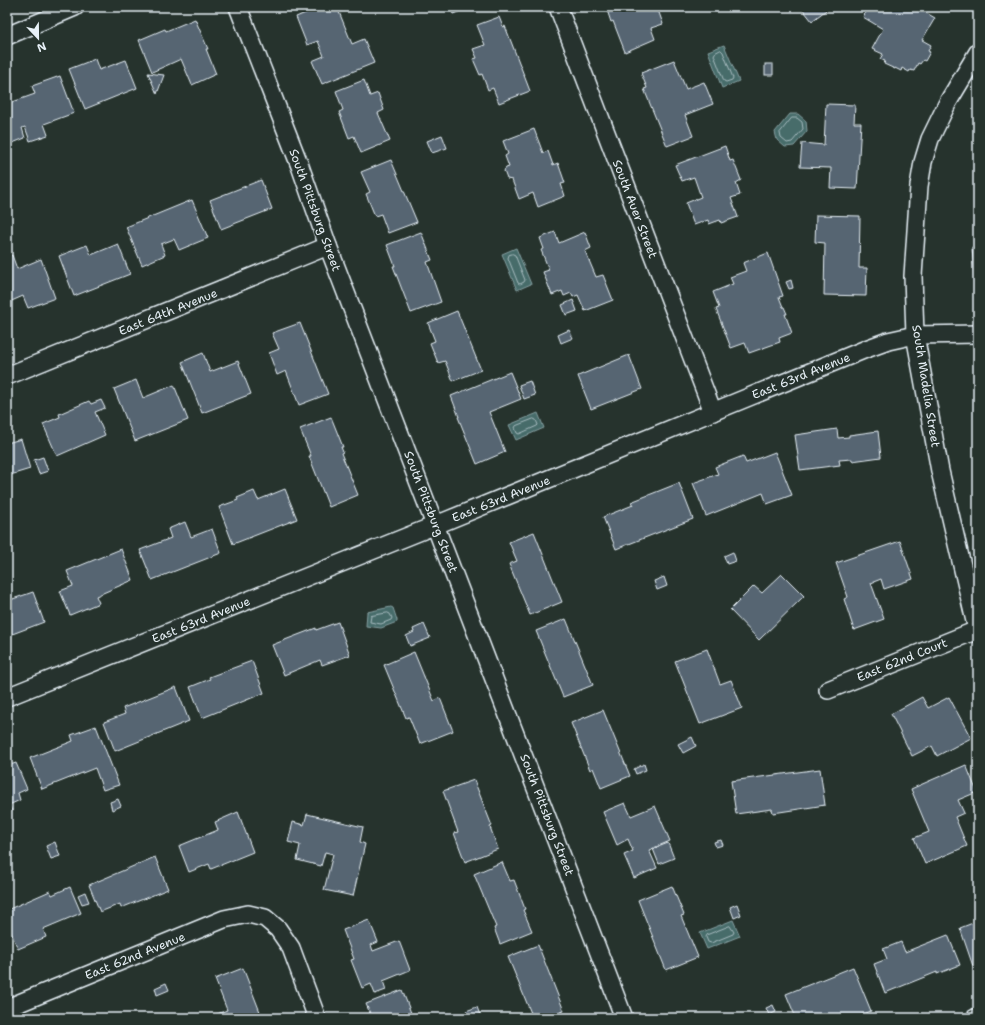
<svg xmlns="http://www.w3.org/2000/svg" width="985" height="1025" viewBox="0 0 985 1025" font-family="'Shantell Sans',sans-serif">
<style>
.water{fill:#476c6b;stroke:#87a1a3}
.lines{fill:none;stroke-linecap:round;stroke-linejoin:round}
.shore{stroke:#a8bcc0;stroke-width:1}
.building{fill:#566572;stroke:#e8f1f8}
.minor-casing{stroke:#e8f1f8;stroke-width:20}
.minor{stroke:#26332d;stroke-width:17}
.labels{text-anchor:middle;stroke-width:3;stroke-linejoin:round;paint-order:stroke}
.street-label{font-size:12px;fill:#e8f1f8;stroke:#26332d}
</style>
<rect width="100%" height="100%" fill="#26332d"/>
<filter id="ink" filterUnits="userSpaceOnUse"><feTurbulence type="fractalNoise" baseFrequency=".025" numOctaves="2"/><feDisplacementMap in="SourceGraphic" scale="8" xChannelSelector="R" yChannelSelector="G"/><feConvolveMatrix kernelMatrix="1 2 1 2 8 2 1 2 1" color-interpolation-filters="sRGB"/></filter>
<g filter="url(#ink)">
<g class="water">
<polygon points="724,45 739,81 722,88 708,51"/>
<polygon points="790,114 798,114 806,121 807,131 794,146 785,147 777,140 775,132"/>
<polygon points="516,248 531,284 517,290 502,254"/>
<polygon points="538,413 544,428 516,440 509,425"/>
<polygon points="391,607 393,608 397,620 397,622 381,628 366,626 367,612"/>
<polygon points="733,920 740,936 707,949 700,933"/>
</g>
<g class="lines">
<g class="shore">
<polygon points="721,50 723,52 733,78 732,80 726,82 724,81 714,55 715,53"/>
<polygon points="792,118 797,118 802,122 803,129 792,142 787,143 781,138 780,133"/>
<polygon points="513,254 515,255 525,280 524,282 520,284 518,283 508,258 509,255"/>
<polygon points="534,419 536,420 538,425 537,426 519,434 517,433 515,428 516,426"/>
<polygon points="388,613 390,614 392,618 391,620 381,624 370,622 371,616"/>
<polygon points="730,926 734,932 733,934 711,943 708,942 706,937 707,935"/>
</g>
</g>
<g class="building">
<polygon points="320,7 337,7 352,44 364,39 374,63 322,84 312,61 324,56 318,41 307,45 296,17"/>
<polygon points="450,7 471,7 453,14"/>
<polygon points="606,7 657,7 663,24 651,28 655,39 625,52 613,21 611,22"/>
<polygon points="801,7 830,7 812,21"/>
<polygon points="869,7 902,7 908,10 910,7 916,7 935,18 922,40 931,45 928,51 930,52 925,61 923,60 920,64 918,63 914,71 910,70 909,72 902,68 901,71 895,68 895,69 884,64 885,61 880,59 883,54 872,49 883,29 863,17"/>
<polygon points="499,17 503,27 505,26 530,91 499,103 493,88 488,90 482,74 480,75 473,59 477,58 473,49 485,45 477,25"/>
<polygon points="195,19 208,49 206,49 216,74 192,85 181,59 152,72 139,40 165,29 166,31"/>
<polygon points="95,59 99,70 126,60 137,88 85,109 69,69"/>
<polygon points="674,60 686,89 704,82 713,104 685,115 693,136 667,146 644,89 647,88 641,73"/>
<rect x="765" y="64" width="8" height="11"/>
<polygon points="148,73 164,75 157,94"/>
<polygon points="60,76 74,113 44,124 48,135 30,141 25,127 22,128 25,138 10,144 7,136 7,104 35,94 32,86"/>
<polygon points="364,80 370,96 378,93 384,110 378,113 390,141 361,153 354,136 349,138 339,112 343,110 336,91"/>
<polygon points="826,104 855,105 854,123 861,123 857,189 830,188 831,168 800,167 802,143 824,145"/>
<polygon points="534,129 543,153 548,151 553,165 558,163 565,183 561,184 565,196 538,207 533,193 519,199 512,180 507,179 504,171 506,168 509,167 505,156 508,154 503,141"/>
<polygon points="442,135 447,148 432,153 427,141"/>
<polygon points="725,146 730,161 733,160 741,180 736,183 740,195 731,198 738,217 721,223 720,220 709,224 708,220 694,225 686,203 701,197 694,177 682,181 675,165"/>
<polygon points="391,160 417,222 388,233 381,214 375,216 366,194 370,192 361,172"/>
<polygon points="261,180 272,209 221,229 210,200"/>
<polygon points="192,200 208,238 179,250 174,239 161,244 165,255 142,265 126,227"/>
<polygon points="816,215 860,216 859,268 867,268 866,296 824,295 825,243 815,242"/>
<polygon points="421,232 432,260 427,262 441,302 411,313 393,266 395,266 387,245"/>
<polygon points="555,232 559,243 585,232 591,248 585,251 596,277 603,275 613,300 585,311 578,295 573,297 571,293 564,296 562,291 552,295 543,272 549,270 541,250 544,249 540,238"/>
<polygon points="118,244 130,274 74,296 59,256 87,245 91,255"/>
<polygon points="978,246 978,285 975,286 972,247"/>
<polygon points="768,253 783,296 779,297 783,307 784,307 787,314 785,314 792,333 779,338 780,342 749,353 745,343 731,348 716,309 719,308 713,292 733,284 730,277 746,271 743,263"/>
<polygon points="12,255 17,269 41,259 55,298 28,308 23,296 7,303 7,257"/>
<polygon points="791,280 793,288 789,289 786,282"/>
<polygon points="573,300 577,311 566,315 562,305"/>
<polygon points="457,311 481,370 453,381 445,361 438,363 430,343 435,341 428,323"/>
<polygon points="300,323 328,394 299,405 286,371 277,375 269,353 279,349 272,333"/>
<polygon points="569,330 573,338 561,343 558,335"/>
<polygon points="203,353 210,372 238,361 251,394 202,413 182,362"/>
<polygon points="629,355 642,389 591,409 578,376"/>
<polygon points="510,372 521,399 489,412 505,452 477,464 458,417 459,417 451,396"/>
<polygon points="136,380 143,398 174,385 188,420 135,441 114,389"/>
<polygon points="530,381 535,395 524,399 519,385"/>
<polygon points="101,400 105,408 95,412 105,435 57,456 43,424 60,417 59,414 89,401 91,404"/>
<polygon points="331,417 343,447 341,447 343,452 341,453 358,495 329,507 309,456 311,456 300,429"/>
<polygon points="837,429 838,438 849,437 849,435 878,431 881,457 852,461 852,459 839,460 840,465 800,470 795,435"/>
<polygon points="21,439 30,469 7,476 7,443"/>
<polygon points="775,452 792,495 767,504 763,493 706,516 693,483 718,474 715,467 743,456 746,463"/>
<polygon points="43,457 48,471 39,474 34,460"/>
<polygon points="679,483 693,519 616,549 603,517 633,505 631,502"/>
<polygon points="285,489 297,519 233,544 219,507 238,500 237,498 254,491 258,500"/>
<polygon points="185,522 191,537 212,529 221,553 152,580 140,550 171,538 168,529"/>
<polygon points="534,532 562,602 530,615 509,564 517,561 509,542"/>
<polygon points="900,541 913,579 884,589 881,579 871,583 884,619 854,630 844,599 848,597 836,563"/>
<polygon points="121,549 133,580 96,596 99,603 70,615 60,591 73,586 67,571"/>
<polygon points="733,552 736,561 727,564 724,556"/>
<polygon points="782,574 804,596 759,640 730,610 754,586 762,593"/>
<polygon points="664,577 667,586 657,590 654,581"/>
<polygon points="33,592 44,622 7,636 7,601"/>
<polygon points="566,619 593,685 563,697 536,631"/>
<polygon points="338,622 350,655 322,665 320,660 284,675 272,645 316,628 316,630"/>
<polygon points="424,624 430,638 410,646 406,636 414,632 413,629"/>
<polygon points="707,649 720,684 731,680 742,708 700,724 675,661"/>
<polygon points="414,652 434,701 440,698 453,731 420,744 409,717 406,718 384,665"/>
<polygon points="252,661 264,693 202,718 190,687 210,679 209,677"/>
<polygon points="176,687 189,721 115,751 104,722 125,714 123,708"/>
<polygon points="922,697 928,708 949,697 971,738 937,756 932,746 912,756 891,714"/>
<polygon points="603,710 630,776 601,788 593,768 590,770 571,723"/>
<polygon points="96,726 119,785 103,790 95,768 42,789 30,758 73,741 71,735"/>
<polygon points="692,737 696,746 683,753 678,744"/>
<polygon points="16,763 27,789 18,793 20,800 9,805 12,811 7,813 7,766"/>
<polygon points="644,764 646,770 636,774 634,769"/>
<polygon points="966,765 977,792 958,800 964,813 955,817 967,846 925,864 914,838 929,832 911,789"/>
<polygon points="820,769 825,805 773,813 772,809 736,814 731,781"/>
<polygon points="474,780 492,826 490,827 498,849 465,862 454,833 458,832 443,791"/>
<polygon points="118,799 121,806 112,810 110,802"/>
<polygon points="625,803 631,816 655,806 670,841 649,850 657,868 634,878 624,855 633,851 628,839 617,845 603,812"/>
<polygon points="238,812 253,852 211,869 209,864 189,872 179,846 218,830 215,822"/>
<polygon points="307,814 363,827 360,842 365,844 353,896 324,890 333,854 325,852 321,866 297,860 300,845 288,842 293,822 304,825"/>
<polygon points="721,840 723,845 716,847 714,842"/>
<polygon points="55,842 60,856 51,859 46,846"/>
<polygon points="668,843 674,858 659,864 653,849"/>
<polygon points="155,857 168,889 121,908 120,904 100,912 89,885"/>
<polygon points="502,862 510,881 514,880 525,909 523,910 532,931 500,944 494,928 496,927 474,874"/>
<polygon points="672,886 684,915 681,916 698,957 666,970 638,900"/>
<polygon points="70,887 81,913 43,929 46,937 18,949 7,923 7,910 50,891 52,895"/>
<polygon points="85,892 89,902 82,904 78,895"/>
<polygon points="737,904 741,915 734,918 730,907"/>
<polygon points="369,920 378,942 371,945 373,951 399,941 410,970 383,981 386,990 375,994 371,984 362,988 351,960 354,959 343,930"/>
<polygon points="978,921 978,968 974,969 960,928"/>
<polygon points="948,935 960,965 937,974 937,972 885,993 874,964 887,959 883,949 901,942 905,952"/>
<polygon points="538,945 564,1011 546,1018 533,1018 508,957"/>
<polygon points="853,967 871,1011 854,1018 796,1018 786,994"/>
<polygon points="243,968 262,1017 217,1018 215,1015 227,1010 215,979"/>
<polygon points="166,983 169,990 157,995 155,988"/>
<polygon points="402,990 413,1018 372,1018 366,1004"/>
<polygon points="773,1005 776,1012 769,1015 766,1008"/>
<polygon points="477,1007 481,1018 469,1018 466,1011"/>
<polygon points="97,1014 98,1018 87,1018"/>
</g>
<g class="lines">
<defs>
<g id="minor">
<polyline points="238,7 300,166 328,246 624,1018"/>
<polyline points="558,7 713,412"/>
<polyline points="7,36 75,7"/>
<polyline points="978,52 948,102 930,139 923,162 919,186 913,276 915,335 940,471 978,634"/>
<polyline points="7,376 328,246"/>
<polyline points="828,690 977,630"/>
<polyline points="7,697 436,525 866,349 888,341 915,335 978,334"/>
<polyline points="7,1008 224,919 248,914 265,918 278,929 291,948 317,1018"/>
<polyline points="975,1018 978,1017"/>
</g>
</defs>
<use href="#minor" class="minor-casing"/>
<use href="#minor" class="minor"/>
</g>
</g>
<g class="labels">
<g class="street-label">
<text transform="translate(635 209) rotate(69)" y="4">South Auer Street</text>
<text transform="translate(315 210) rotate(70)" y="4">South Pittsburg Street</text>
<text transform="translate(168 312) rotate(-22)" y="4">East 64th Avenue</text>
<text transform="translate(801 376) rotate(-22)" y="4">East 63rd Avenue</text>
<text transform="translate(926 386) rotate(81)" y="4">South Madelia Street</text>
<text transform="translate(501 499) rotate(-22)" y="4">East 63rd Avenue</text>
<text transform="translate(431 512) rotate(69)" y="4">South Pittsburg Street</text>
<text transform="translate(201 620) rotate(-22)" y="4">East 63rd Avenue</text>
<text transform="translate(902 660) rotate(-22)" y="4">East 62nd Court</text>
<text transform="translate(547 815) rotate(69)" y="4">South Pittsburg Street</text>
<text transform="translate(135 956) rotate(-22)" y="4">East 62nd Avenue</text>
</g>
</g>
<rect width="985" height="1025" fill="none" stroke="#26332d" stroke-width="24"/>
<rect x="12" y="12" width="961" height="1001" fill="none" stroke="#e8f1f8" stroke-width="1.5" filter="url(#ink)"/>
<g transform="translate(38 38) rotate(158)" stroke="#26332d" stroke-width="3" paint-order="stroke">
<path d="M0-3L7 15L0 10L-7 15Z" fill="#e8f1f8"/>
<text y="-6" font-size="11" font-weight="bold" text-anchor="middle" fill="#e8f1f8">N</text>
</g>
</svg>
